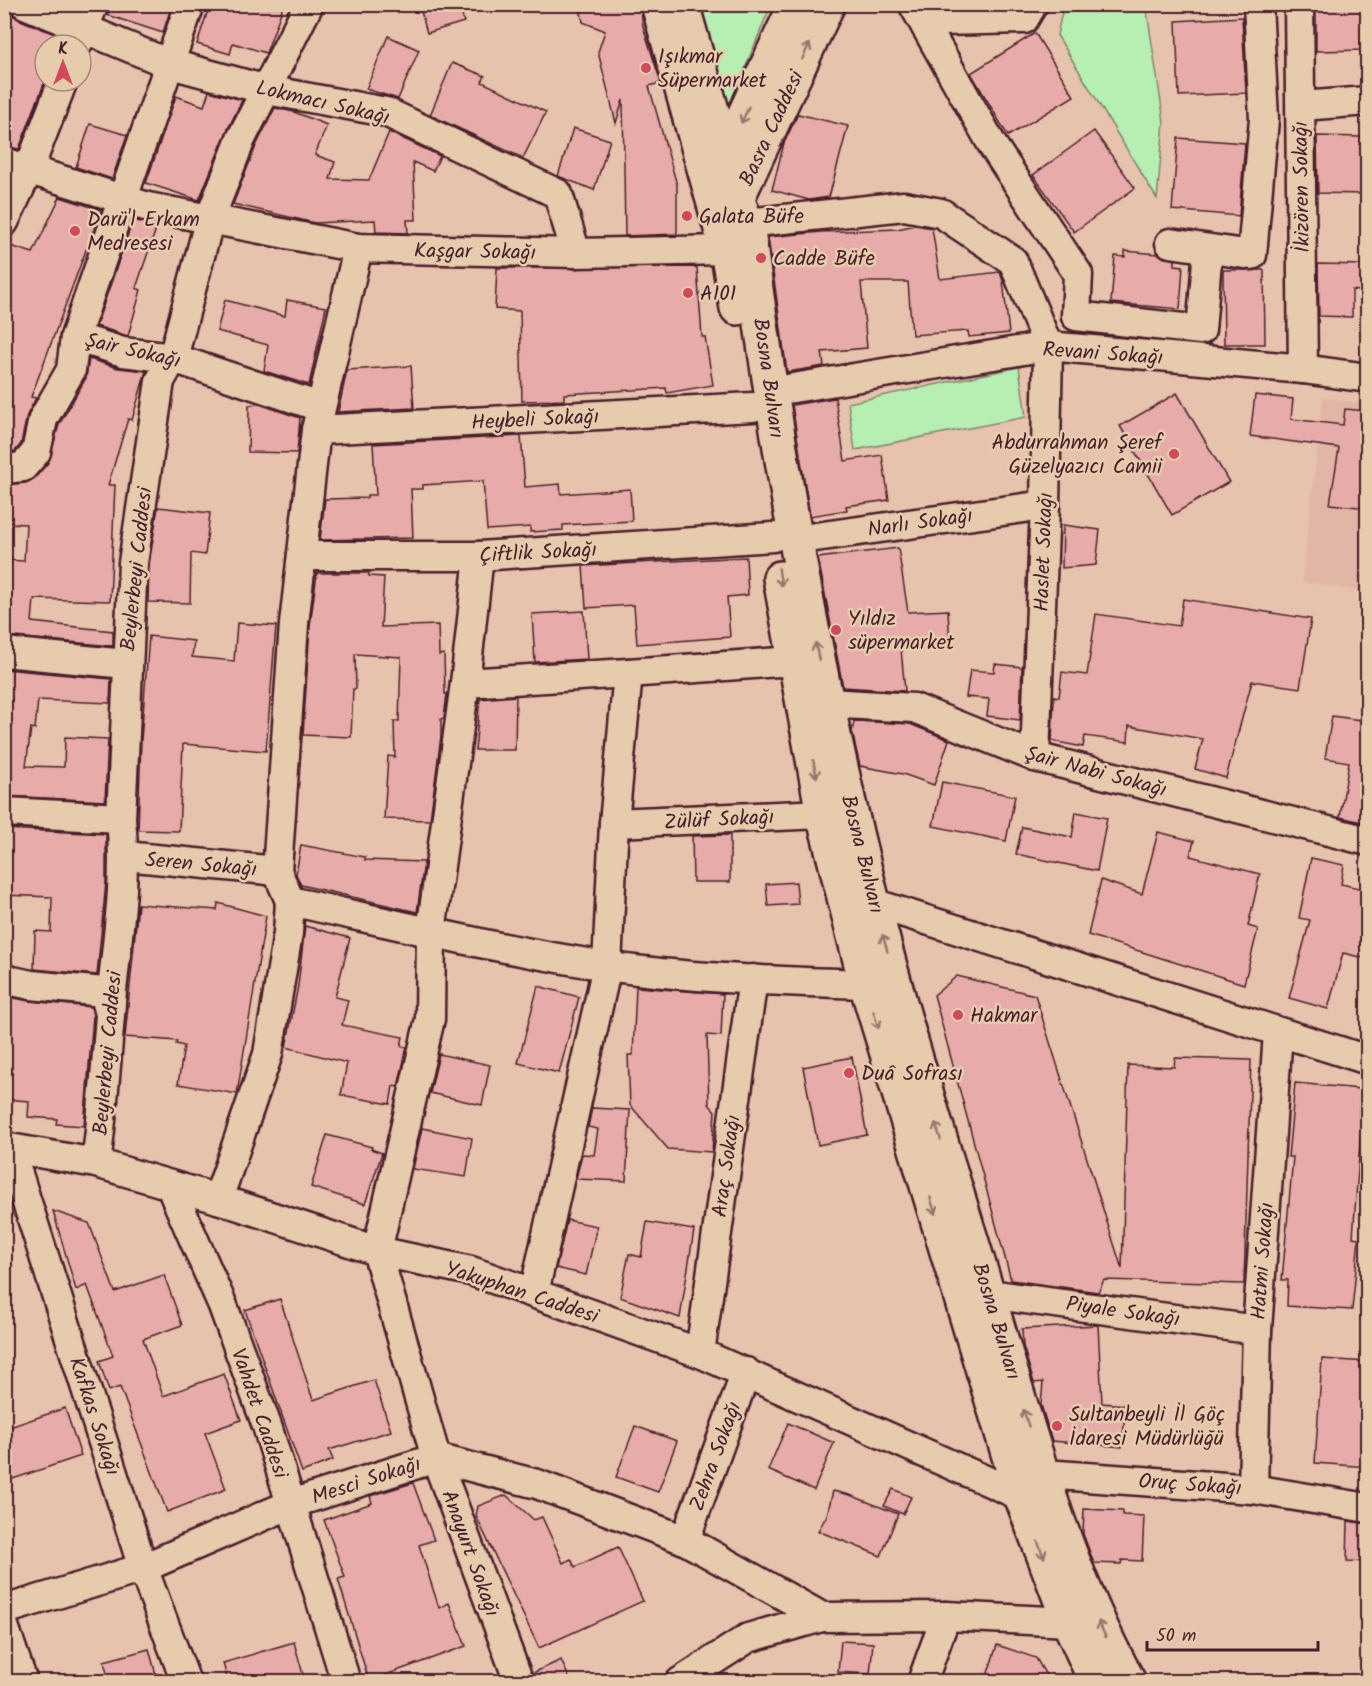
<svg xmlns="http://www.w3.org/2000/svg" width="1372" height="1686" viewBox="0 0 1372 1686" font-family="Kalam,sans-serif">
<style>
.built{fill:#e1b6a7}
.green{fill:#b7eeb1;stroke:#80866e;stroke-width:1.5}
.building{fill:#e7aca9;stroke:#4a1f2b;stroke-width:1.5}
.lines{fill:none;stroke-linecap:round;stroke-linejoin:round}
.minor-casing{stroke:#4a1f2b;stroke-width:33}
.major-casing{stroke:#4a1f2b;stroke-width:38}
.minor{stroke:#e6cbad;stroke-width:28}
.major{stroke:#e6cbad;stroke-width:33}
.oneway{stroke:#98756c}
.poi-dot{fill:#d1495b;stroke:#e6cbad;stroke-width:2}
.labels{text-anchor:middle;stroke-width:5;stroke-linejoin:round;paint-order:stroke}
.poi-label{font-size:21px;fill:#4a1f2b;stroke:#e6cbad;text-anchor:start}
.street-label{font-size:21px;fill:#4a1f2b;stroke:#e6cbad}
</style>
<rect width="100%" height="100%" fill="#e7c3ad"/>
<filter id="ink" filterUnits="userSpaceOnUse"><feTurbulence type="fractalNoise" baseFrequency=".0167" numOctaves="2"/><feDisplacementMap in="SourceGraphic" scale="12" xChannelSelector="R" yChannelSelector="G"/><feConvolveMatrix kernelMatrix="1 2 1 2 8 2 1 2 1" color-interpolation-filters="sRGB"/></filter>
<g filter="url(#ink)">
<polygon class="built" points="1323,397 1367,404 1367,592 1302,582"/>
<g class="green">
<polygon points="698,5 771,5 729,107"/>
<polygon points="1062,5 1146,5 1164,122 1157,199 1057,35 1063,8"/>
<polygon points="1019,367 1026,417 855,450 848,403"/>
</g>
<g class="building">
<polygon points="4,4 9,4 12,14 18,19 62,37 61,45 45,45 45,81 19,149 4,146"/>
<polygon points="110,4 172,4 163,33 107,15"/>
<polygon points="210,4 284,4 266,53 233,43 230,54 197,44"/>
<polygon points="419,4 459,4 464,22 427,33"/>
<polygon points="579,4 640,4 643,26 661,83 649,86 677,185 677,234 625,236 623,100 616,123 598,52 605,31 583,22"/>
<polygon points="1363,6 1365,50 1316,51 1316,7"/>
<polygon points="1242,17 1246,93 1179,96 1176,21"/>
<polygon points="1035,33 1074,96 1008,136 971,73"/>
<polygon points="388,36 419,50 398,99 366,89"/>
<polygon points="452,63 485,76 482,82 546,112 523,158 430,115"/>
<polygon points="209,91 242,100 226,133 199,200 146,183 176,96 204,106"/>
<polygon points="275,108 294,112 327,125 315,155 335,162 330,179 369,180 389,132 440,156 433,171 413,162 416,220 407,220 408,233 376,232 375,220 315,223 233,204 256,146"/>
<polygon points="798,114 848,126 829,197 809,200 772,190 784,143"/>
<polygon points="90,124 127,135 112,179 76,167"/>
<polygon points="573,128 610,140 594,190 558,176"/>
<polygon points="1094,131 1135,188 1074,232 1033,175"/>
<polygon points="1317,136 1363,137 1363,194 1318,193"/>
<polygon points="1178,138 1245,143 1239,216 1172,210"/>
<polygon points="60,197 101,210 31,397 36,398 27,415 21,444 15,451 4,452 4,244 33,253"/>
<polygon points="133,220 157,226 136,288 141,290 128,336 96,326"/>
<polygon points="915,225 932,228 940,279 1000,272 1003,281 1009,333 969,337 968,331 912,335 908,282 861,282 867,348 822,352 824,366 787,372 768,237 821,232 898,229"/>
<polygon points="1125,251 1158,254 1175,260 1175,265 1183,266 1180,309 1111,303 1115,256 1125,257"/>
<polygon points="1318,264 1368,265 1368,292 1352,290 1352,317 1319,316"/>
<polygon points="697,267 702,337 705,337 713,385 667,393 666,388 564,394 564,400 522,401 520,311 495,309 497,268"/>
<polygon points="1223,270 1264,270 1265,344 1224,344"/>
<polygon points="225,300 285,316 287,300 326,307 309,385 264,371 268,345 217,331"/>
<polygon points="89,359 118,368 146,371 132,420 128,419 108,485 115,485 110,601 34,599 32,622 113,631 113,646 4,636 4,560 24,561 26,524 4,523 4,485 26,483 35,478 48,463 59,425 86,378"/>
<polygon points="411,366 414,408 338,412 347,370"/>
<polygon points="1177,393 1229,482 1172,515 1120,426"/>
<polygon points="1255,395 1293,399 1291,419 1343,425 1345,409 1368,411 1368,508 1330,504 1339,448 1250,436"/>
<polygon points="835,398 845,461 882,455 889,500 846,506 847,510 810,516 792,405"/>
<polygon points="259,404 300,418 297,453 248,452 249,405"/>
<polygon points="521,436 525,487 560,484 561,494 630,489 632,521 563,525 563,530 530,532 530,527 487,530 483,481 423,485 423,489 411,489 413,538 320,540 325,499 367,498 367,495 376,495 373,444"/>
<polygon points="158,507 210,513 205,555 191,553 190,603 148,602 149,565"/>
<polygon points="1063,525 1100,530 1096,565 1062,568"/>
<polygon points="898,548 908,612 948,610 950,646 901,649 905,691 843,687 818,558"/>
<polygon points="746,557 748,595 727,597 730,637 637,644 634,605 586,608 583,566"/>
<polygon points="317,573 369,573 369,576 384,577 381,627 438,625 439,655 444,654 445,694 447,694 444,718 441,719 441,736 430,820 384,819 388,756 395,757 394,721 399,721 401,657 355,654 356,689 353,689 351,737 303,735 310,626"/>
<polygon points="1183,599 1311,619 1300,688 1252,681 1226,778 1195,769 1203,739 1129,726 1128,742 1085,736 1083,747 1052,741 1054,696 1059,697 1062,672 1087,675 1096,614 1179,626"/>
<polygon points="584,611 587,659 535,662 532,614"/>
<polygon points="237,623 276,626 266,751 183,744 179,831 138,830 141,740 149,636 194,641 192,657 234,661"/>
<polygon points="995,664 1022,667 1020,720 987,716 989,699 966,697 970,670 994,672"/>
<polygon points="4,669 111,679 110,703 38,700 35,729 31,728 26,766 64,767 65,737 108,739 105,801 4,796"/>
<polygon points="516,696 515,750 475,750 480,699"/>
<polygon points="1332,716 1368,721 1368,789 1362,822 1340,817 1349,762 1325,758"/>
<polygon points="854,721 910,724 949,740 934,785 903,774 860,766 852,732"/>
<polygon points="942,782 1015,796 1006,841 933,826"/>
<polygon points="1076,812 1107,818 1097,871 1016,854 1022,827 1072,837"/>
<polygon points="4,829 106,834 106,882 97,975 34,969 35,931 51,932 52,897 4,895"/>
<polygon points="1158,832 1194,841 1190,856 1260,874 1248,926 1258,929 1244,984 1088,935 1101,880 1142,894"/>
<polygon points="730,835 730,882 693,882 692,836"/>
<polygon points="301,845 365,857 365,860 424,862 417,912 301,885 296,874"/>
<polygon points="1311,858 1344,865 1341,884 1368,890 1368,959 1343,953 1328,1009 1289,998 1310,920 1299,918"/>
<polygon points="796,882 798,904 768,906 766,884"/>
<polygon points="218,903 266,916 237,1094 178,1084 184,1046 176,1044 177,1041 125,1037 138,904 217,910"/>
<polygon points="305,926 350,938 335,997 348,1000 342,1025 403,1037 401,1046 407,1047 398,1087 393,1086 390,1104 341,1095 347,1063 286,1047 298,986"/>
<polygon points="957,976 1035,995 1122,1269 1128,1065 1174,1067 1175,1058 1251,1060 1244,1284 1104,1280 1098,1292 1011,1280 934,995"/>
<polygon points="538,986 579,997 559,1073 518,1063"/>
<polygon points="636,987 723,994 721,1036 707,1035 709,1104 715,1111 712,1152 668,1149 630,1105 628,1055 633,1055"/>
<polygon points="4,996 29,1001 91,1007 93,1016 84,1126 56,1124 57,1119 28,1117 29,1101 4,1099"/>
<polygon points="439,1054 490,1065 482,1105 430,1093"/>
<polygon points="852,1057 867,1135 818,1145 803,1067"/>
<polygon points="1295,1083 1360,1089 1359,1116 1362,1116 1353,1237 1359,1238 1352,1310 1287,1306 1288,1280 1282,1280 1293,1157 1288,1157"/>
<polygon points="592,1108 630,1110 626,1181 576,1179 582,1154 594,1155 598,1129 588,1127"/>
<polygon points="422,1128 472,1138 466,1177 413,1169"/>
<polygon points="327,1135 372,1147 371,1149 382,1153 365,1204 311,1187"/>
<polygon points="53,1211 89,1223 115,1292 164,1275 182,1325 143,1339 163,1396 224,1374 241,1420 205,1433 226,1489 167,1512 120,1387 109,1391 99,1361 113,1356 87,1285 76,1290"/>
<polygon points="567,1220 597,1226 586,1275 556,1268"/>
<polygon points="647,1222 694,1230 680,1318 620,1297 629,1254 641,1257"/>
<polygon points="280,1299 313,1400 374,1380 391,1431 329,1450 333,1460 302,1472 245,1310"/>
<polygon points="1098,1325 1102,1403 1126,1405 1122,1447 1052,1441 1041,1405 1043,1382 1034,1383 1023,1346 1022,1329"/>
<polygon points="1322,1359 1368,1362 1368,1467 1315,1463"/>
<polygon points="65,1408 81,1456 4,1482 4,1429"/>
<polygon points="788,1423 834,1443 814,1490 768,1470"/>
<polygon points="635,1426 677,1441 658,1492 616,1477"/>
<polygon points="413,1483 434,1540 419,1545 439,1608 449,1603 466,1646 369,1681 338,1579 345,1577 324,1520 372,1503 370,1496"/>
<polygon points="893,1489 911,1497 903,1514 884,1506"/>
<polygon points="833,1491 850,1495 898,1514 881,1556 818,1531 827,1515"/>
<polygon points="506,1495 534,1520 542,1517 563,1563 571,1559 575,1567 618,1547 643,1601 539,1648 476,1516 478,1506"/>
<polygon points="1084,1509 1123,1511 1123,1515 1144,1516 1142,1561 1122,1560 1121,1564 1094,1563 1083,1534"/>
<polygon points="1348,1521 1368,1524 1368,1562 1347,1561"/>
<polygon points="841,1641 873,1643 870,1674 838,1672"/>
<polygon points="294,1642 304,1678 291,1682 228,1682 223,1663"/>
<polygon points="997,1645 1036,1658 1050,1682 985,1682"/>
<polygon points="149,1649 158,1682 109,1682 104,1661"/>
<polygon points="561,1660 571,1682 535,1682 533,1673"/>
</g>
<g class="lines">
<defs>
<g id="minor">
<polyline points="25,4 167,63 267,90 386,112 558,194 576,253"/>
<polyline points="190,4 75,337 123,352 173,358 320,407"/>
<polyline points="913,4 993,146 1078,274 1076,316 1201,330 1208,249"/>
<polyline points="1299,4 1303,369"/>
<polyline points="926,27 942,21 1024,19 1033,4"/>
<polyline points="77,45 94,4"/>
<polyline points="1301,106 1368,101"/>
<polyline points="4,162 148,207 358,248 576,253 727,250 747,223 904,206 941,213 1013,261 1048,346 1045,505 1035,757"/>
<polyline points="4,222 28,171 63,81"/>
<polyline points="1170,243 1252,255 1264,119 1258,4"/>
<polyline points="769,392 1048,346 1303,369 1368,378"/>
<polyline points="316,430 753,407"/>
<polyline points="4,469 23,467 36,452 43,419 71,370 75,337"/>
<polyline points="794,540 1045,505"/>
<polyline points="302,556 479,556 773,537"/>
<polyline points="4,652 126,664"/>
<polyline points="465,683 479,556"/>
<polyline points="827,703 914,708 1035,757 1368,841"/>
<polyline points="4,812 121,818"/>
<polyline points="614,823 823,814"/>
<polyline points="125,856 277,871"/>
<polyline points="290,901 277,871 294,624 316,430 358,248"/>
<polyline points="873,903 1368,1060"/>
<polyline points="4,979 31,985 104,992 110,1014"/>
<polyline points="4,1147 96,1163 218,1199 377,1251 471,1271 700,1353 1021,1496 1044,1474 1253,1489 1368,1508"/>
<polyline points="10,1149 143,1568 186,1682"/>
<path d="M96 1163C104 1106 107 1048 112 991 118 933 127 876 121 818L133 563 160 381 173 358 210 218 241 139 309 4"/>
<polyline points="170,1185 223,1306 267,1426 346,1682"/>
<path d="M218 1199 268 1054 288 933 290 901C395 924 500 950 607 966 692 979 780 981 866 984"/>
<polyline points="534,1293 607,966 614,823 628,673 794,661"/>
<polyline points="988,1294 1257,1330"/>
<polyline points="700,1353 753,979"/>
<polyline points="1253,1489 1257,1330 1278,1033"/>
<polyline points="685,1540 746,1372"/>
<polyline points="4,1610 143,1568 291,1504 436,1458 537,1484 685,1540 822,1617"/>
<polyline points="4,1626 23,1682"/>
<polyline points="519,1682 436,1458 377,1251 430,1019 431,932 465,683 628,673"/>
<polyline points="680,1682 748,1638 822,1617 946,1616 1069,1622"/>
<polyline points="922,1682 946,1616"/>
</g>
<g id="major">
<polyline points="658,4 727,250 737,308"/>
<path d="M682 4 737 199 747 223C777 451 816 678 873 902 905 1028 944 1151 982 1275 1024 1411 1059 1556 1129 1682"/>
<polyline points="720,167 796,4"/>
<polyline points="737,199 828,4"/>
<polyline points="780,578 823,814 866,984 1021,1496 1069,1622 1096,1682"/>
</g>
</defs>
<use href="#minor" class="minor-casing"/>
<use href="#major" class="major-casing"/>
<use href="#minor" class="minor"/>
<use href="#major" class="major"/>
</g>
<defs><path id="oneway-shaft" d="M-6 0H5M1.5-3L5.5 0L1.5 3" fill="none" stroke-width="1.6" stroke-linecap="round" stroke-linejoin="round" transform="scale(1.5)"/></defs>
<g class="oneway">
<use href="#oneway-shaft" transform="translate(806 51) rotate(-65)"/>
<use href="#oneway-shaft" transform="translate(745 115) rotate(115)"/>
<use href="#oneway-shaft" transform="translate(780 577) rotate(81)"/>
<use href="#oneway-shaft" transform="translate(817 651) rotate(-101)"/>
<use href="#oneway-shaft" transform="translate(815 769) rotate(79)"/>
<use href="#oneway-shaft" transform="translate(885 943) rotate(-106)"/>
<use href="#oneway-shaft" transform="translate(876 1020) rotate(73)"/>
<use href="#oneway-shaft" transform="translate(938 1131) rotate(-107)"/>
<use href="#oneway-shaft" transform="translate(933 1206) rotate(73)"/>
<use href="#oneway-shaft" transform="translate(1026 1418) rotate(-107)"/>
<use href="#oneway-shaft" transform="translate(1041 1550) rotate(69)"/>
<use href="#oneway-shaft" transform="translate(1102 1629) rotate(-114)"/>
</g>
</g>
<g class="poi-dot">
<circle cx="646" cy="68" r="6"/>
<circle cx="687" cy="216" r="6"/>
<circle cx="75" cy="231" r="6"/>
<circle cx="761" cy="258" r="6"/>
<circle cx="688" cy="293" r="6"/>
<circle cx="1174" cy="454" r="6"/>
<circle cx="836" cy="630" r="6"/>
<circle cx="958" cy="1015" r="6"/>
<circle cx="849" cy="1073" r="6"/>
<circle cx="1057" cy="1426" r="6"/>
</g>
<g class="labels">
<g class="poi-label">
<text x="658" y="63">Işıkmar<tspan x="658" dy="24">Süpermarket</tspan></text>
<text x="699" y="223">Galata Büfe</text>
<text x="87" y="226">Darü'l Erkam<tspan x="87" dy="24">Medresesi</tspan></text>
<text x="773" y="265">Cadde Büfe</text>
<text x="700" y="300">A101</text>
<text x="1162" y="449" text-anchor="end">Abdurrahman Şeref<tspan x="1162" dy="24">Güzelyazıcı Camii</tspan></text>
<text x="848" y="625">Yıldız<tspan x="848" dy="24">süpermarket</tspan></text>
<text x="970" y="1022">Hakmar</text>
<text x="861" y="1080">Duâ Sofrası</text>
<text x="1069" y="1421">Sultanbeyli İl Göç<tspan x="1069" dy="24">İdaresi Müdürlüğü</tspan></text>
</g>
<g class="street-label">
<text transform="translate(323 102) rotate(13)" y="7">Lokmacı Sokağı</text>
<text transform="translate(771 128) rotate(-65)" y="7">Basra Caddesi</text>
<text transform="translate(1301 187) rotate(-91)" y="7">İkizören Sokağı</text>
<text transform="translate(475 251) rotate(1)" y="7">Kaşgar Sokağı</text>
<text transform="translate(133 350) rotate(13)" y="7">Şair Sokağı</text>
<text transform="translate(1103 353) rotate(4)" y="7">Revani Sokağı</text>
<text transform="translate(769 378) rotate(82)" y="7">Bosna Bulvarı</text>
<text transform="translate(535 419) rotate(-3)" y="7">Heybeli Sokağı</text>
<text transform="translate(920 522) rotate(-8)" y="7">Narlı Sokağı</text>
<text transform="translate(538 552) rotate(-3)" y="7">Çiftlik Sokağı</text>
<text transform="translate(1043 552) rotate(-88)" y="7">Haslet Sokağı</text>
<text transform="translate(136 569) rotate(-84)" y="7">Beylerbeyi Caddesi</text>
<text transform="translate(1096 771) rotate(15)" y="7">Şair Nabi Sokağı</text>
<text transform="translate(719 819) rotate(-3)" y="7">Zülüf Sokağı</text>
<text transform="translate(863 854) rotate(76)" y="7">Bosna Bulvarı</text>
<text transform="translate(201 864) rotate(5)" y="7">Seren Sokağı</text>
<text transform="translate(107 1053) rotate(-85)" y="7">Beylerbeyi Caddesi</text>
<text transform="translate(726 1166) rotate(-82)" y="7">Araç Sokağı</text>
<text transform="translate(1262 1261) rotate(-86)" y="7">Hatmi Sokağı</text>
<text transform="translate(522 1292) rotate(18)" y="7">Yakuphan Caddesi</text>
<text transform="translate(1123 1311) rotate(8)" y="7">Piyale Sokağı</text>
<text transform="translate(997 1321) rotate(73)" y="7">Bosna Bulvarı</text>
<text transform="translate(260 1413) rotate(71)" y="7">Vahdet Caddesi</text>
<text transform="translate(95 1416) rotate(72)" y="7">Kafkas Sokağı</text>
<text transform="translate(715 1456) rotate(-70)" y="7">Zehra Sokağı</text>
<text transform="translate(366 1480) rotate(-18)" y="7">Mesci Sokağı</text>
<text transform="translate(1190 1484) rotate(4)" y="7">Oruç Sokağı</text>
<text transform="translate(471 1553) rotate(70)" y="7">Anayurt Sokağı</text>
</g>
</g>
<rect width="1372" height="1686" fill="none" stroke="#e6cbad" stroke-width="24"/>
<rect x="12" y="12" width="1348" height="1662" fill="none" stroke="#4a1f2b" stroke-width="2" filter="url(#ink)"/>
<g transform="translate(63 63)"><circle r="28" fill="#e6cbad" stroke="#a88679" stroke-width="1.5"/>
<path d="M0-4.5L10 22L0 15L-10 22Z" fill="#d1495b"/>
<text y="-9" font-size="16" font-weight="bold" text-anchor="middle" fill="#4a1f2b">K</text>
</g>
<path d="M1147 1641v9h171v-9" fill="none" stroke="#4a1f2b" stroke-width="3"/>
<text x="1156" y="1641" font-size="18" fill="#4a1f2b" stroke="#e6cbad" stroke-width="4.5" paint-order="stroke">50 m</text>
</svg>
